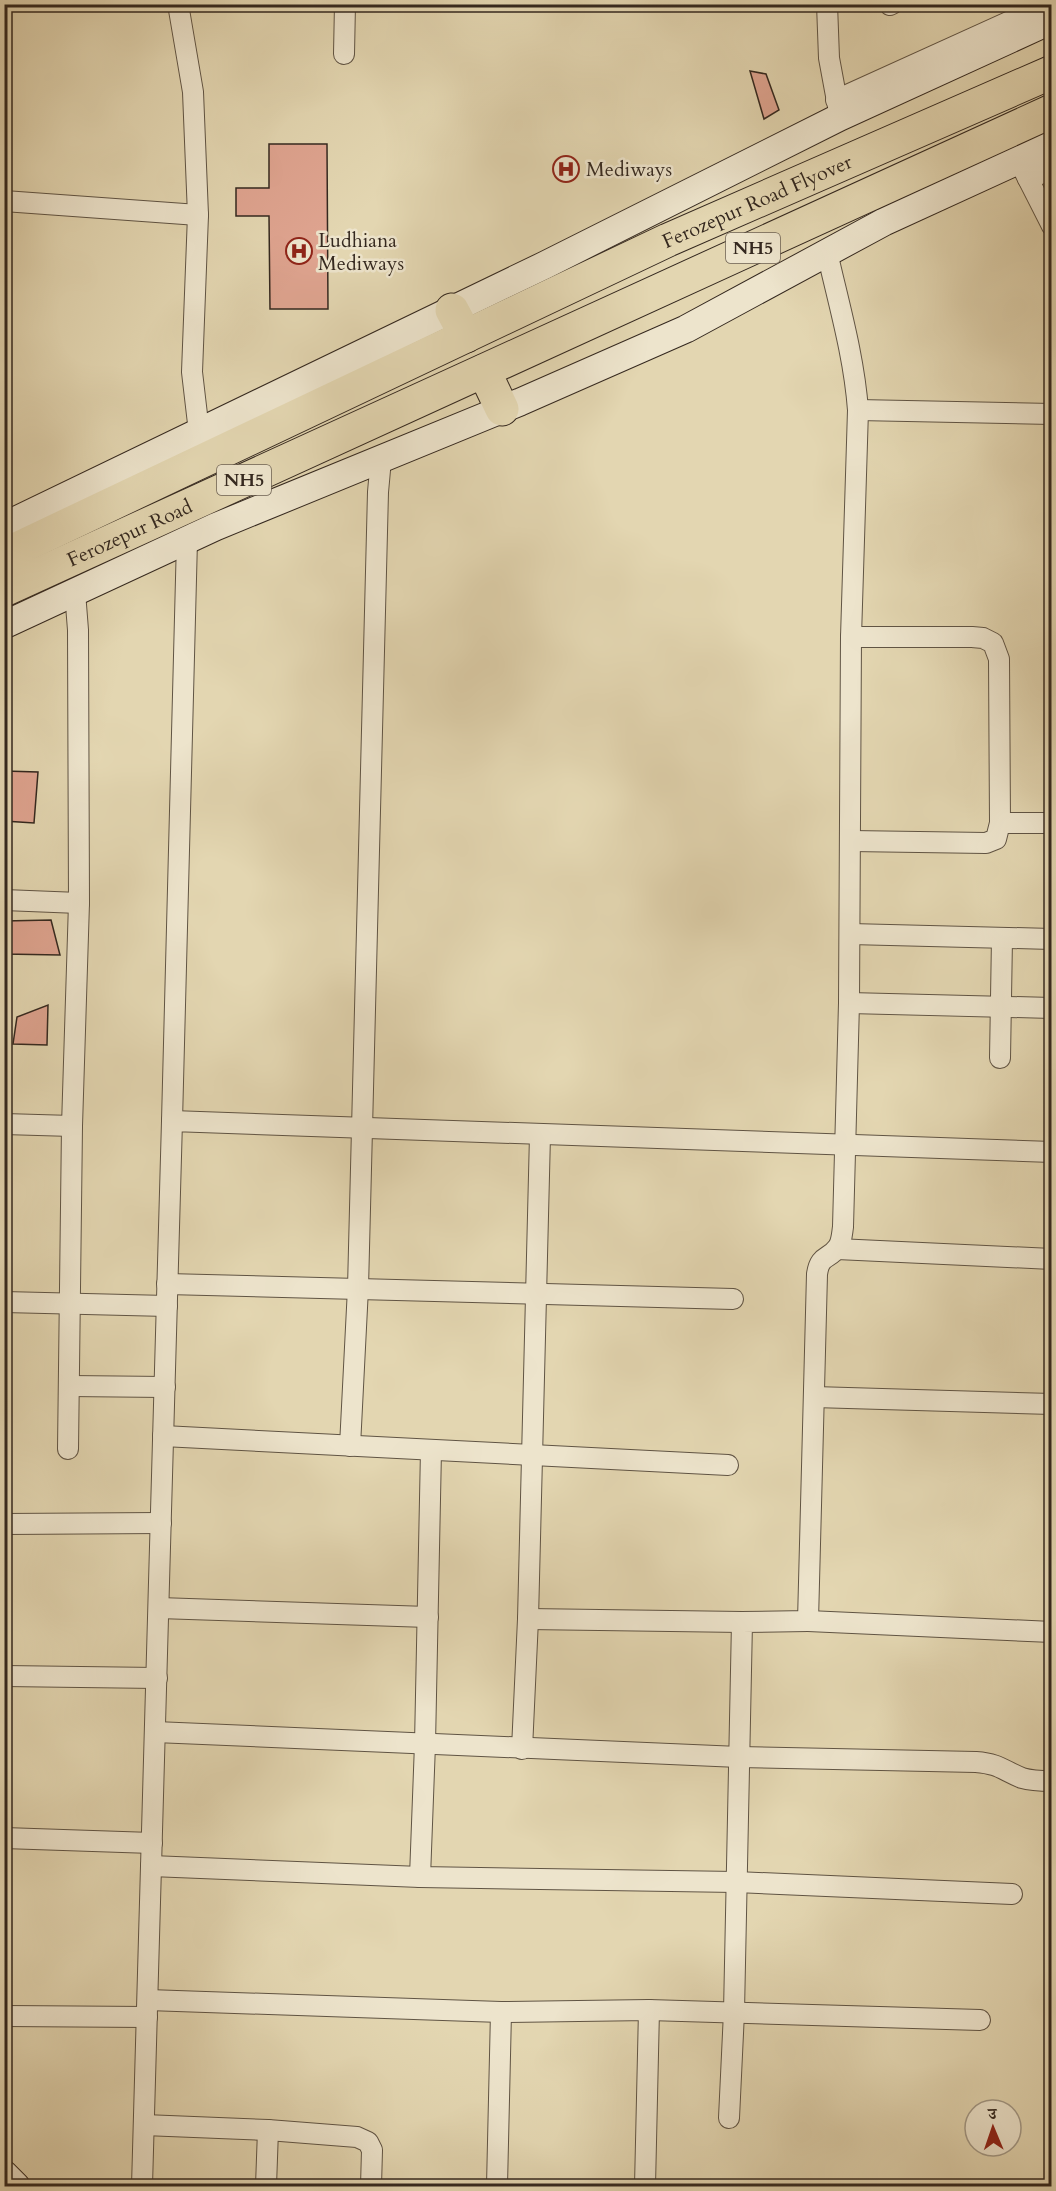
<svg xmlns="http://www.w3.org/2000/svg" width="1056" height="2191" viewBox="0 0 1056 2191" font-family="Cardo,'Noto Serif Devanagari',serif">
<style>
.building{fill:#dfa490;stroke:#34281f;stroke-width:1.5}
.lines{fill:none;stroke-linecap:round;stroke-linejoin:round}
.street-casing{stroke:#605444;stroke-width:22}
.secondary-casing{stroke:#34281f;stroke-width:29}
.highway-casing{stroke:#34281f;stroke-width:35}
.street{stroke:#ede4cc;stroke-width:20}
.secondary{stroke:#ede4cc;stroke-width:27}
.highway{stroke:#e3d6b1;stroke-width:33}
.labels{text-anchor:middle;stroke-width:5;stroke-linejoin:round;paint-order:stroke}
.shield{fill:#ede4cc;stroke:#6c6053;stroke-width:1.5}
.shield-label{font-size:18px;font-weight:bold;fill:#34281f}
.poi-label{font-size:20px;fill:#34281f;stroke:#ede4cc;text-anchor:start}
.street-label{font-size:20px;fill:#34281f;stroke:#ede4cc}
</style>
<rect width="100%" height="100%" fill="#e3d6b1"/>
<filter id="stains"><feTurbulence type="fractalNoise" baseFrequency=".00333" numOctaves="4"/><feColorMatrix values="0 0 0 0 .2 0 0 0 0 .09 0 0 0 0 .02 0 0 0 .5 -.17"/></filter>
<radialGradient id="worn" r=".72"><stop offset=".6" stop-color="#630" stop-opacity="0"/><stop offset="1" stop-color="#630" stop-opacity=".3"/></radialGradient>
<g class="building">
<polygon points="750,71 766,74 779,110 764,119"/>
<polygon points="269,144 327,144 328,309 270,309 269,216 236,216 236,188 269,188"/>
<polygon points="4,771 38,772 34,823 4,821"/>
<polygon points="51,920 60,955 4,954 4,921"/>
<polygon points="48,1005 47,1045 13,1044 17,1017"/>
</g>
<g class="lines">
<defs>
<g id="street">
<polyline points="178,4 193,92 198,215 192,372 199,432"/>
<polyline points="827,4 829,58 839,112"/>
<polyline points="890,5 892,4"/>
<polyline points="344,54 345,4"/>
<polyline points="836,100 1048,4"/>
<polyline points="1018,159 1052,226"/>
<polyline points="1028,179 1052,169"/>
<polyline points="4,201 198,215"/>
<polyline points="858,410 1052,414"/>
<polyline points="1000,823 1052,823"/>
<polyline points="851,841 986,843 996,839 1000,823 999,659 993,643 983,638 972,637 851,637"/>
<polyline points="4,900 79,903"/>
<polyline points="850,934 1052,939"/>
<polyline points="849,1003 1052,1008"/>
<polyline points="1000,1058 1002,938"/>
<polyline points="172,1121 187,540"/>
<polyline points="4,1124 72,1126 79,903 78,630 75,592"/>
<polyline points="837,1249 1052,1259"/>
<polyline points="167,1284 733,1299"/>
<polyline points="4,1302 167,1306"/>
<polyline points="69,1386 165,1387"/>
<polyline points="814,1397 1052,1404"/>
<polyline points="163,1436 728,1465"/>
<polyline points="350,1446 358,1288 378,492 381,459"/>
<polyline points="68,1449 72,1126"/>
<polyline points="4,1524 161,1523"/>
<polyline points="159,1608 428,1617"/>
<polyline points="528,1619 742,1622"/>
<polyline points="808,1621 1052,1632"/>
<polyline points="4,1676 157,1678"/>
<path d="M155 1732 739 1757 976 1762C1000 1764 1002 1770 1022 1778 1032 1781 1042 1781 1052 1781"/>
<polyline points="522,1749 528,1619 540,1135"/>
<polyline points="4,1838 152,1843"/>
<polyline points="151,1866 420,1877 736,1882 1012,1894"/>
<polyline points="420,1877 425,1744 431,1450"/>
<polyline points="148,2000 501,2012 649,2010 980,2020"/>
<polyline points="4,2016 147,2017"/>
<path d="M729 2118 734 2012 742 1622 808 1621 817 1274C820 1254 829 1260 838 1247 842 1241 842 1233 843 1227L849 1003 851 637 858 410C854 356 839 305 827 252"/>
<polyline points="144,2125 268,2130 357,2137 368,2142 372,2150 371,2186"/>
<polyline points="142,2186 172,1121 1052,1152"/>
<polyline points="266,2186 268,2130"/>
<polyline points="497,2186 501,2012"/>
<polyline points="645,2186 649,2010"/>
</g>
<g id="secondary">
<polyline points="4,526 545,265 840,117 1052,20"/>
<polyline points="4,625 215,527 520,402 686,329 884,222 1052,145"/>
<polyline points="4,2174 16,2186"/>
</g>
<g id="highway">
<polyline points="452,310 466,336"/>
<polyline points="484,371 502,409"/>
<path id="s1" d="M4 555 668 240 1052 72"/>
<path id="s2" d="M4 590 1052 111"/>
</g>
</defs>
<use href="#street" class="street-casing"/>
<use href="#secondary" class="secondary-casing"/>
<use href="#highway" class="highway-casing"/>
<use href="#street" class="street"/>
<use href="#secondary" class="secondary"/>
<use href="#highway" class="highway"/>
</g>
<defs>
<symbol id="hospital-ring" viewBox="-11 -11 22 22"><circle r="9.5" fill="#ede4cc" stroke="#8f2418" stroke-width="1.5"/><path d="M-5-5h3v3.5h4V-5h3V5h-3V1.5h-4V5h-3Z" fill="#8f2418"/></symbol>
</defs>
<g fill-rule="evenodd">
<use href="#hospital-ring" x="551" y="154" width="30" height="30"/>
<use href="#hospital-ring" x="284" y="236" width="30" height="30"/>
</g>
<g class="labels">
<g class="shield">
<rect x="726" y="233" width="54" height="30" rx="4.5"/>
<rect x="217" y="465" width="54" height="30" rx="4.5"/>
</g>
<g class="shield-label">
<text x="753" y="254">NH5</text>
<text x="244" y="486">NH5</text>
</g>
<g class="poi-label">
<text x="586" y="176">Mediways</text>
<text x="318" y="247">Ludhiana<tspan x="318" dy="23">Mediways</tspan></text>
</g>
<g class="street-label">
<text dy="7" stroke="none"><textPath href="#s1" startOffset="832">Ferozepur Road Flyover</textPath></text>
<text dy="7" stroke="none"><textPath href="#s2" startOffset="138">Ferozepur Road</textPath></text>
</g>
</g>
<rect width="1056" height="2191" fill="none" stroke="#e3d6b1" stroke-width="24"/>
<rect x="6" y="6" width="1044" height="2179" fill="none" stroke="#34281f" stroke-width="3"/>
<rect x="12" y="12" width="1032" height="2167" fill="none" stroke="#34281f" stroke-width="1.5"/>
<g transform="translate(993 2128) rotate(358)"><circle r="28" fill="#ede4cc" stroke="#a39987" stroke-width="1.5"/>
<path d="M0-4.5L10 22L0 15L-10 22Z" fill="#8f2418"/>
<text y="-9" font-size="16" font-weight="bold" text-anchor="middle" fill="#34281f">उ</text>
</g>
<rect width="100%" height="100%" filter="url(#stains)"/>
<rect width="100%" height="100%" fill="url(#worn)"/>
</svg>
